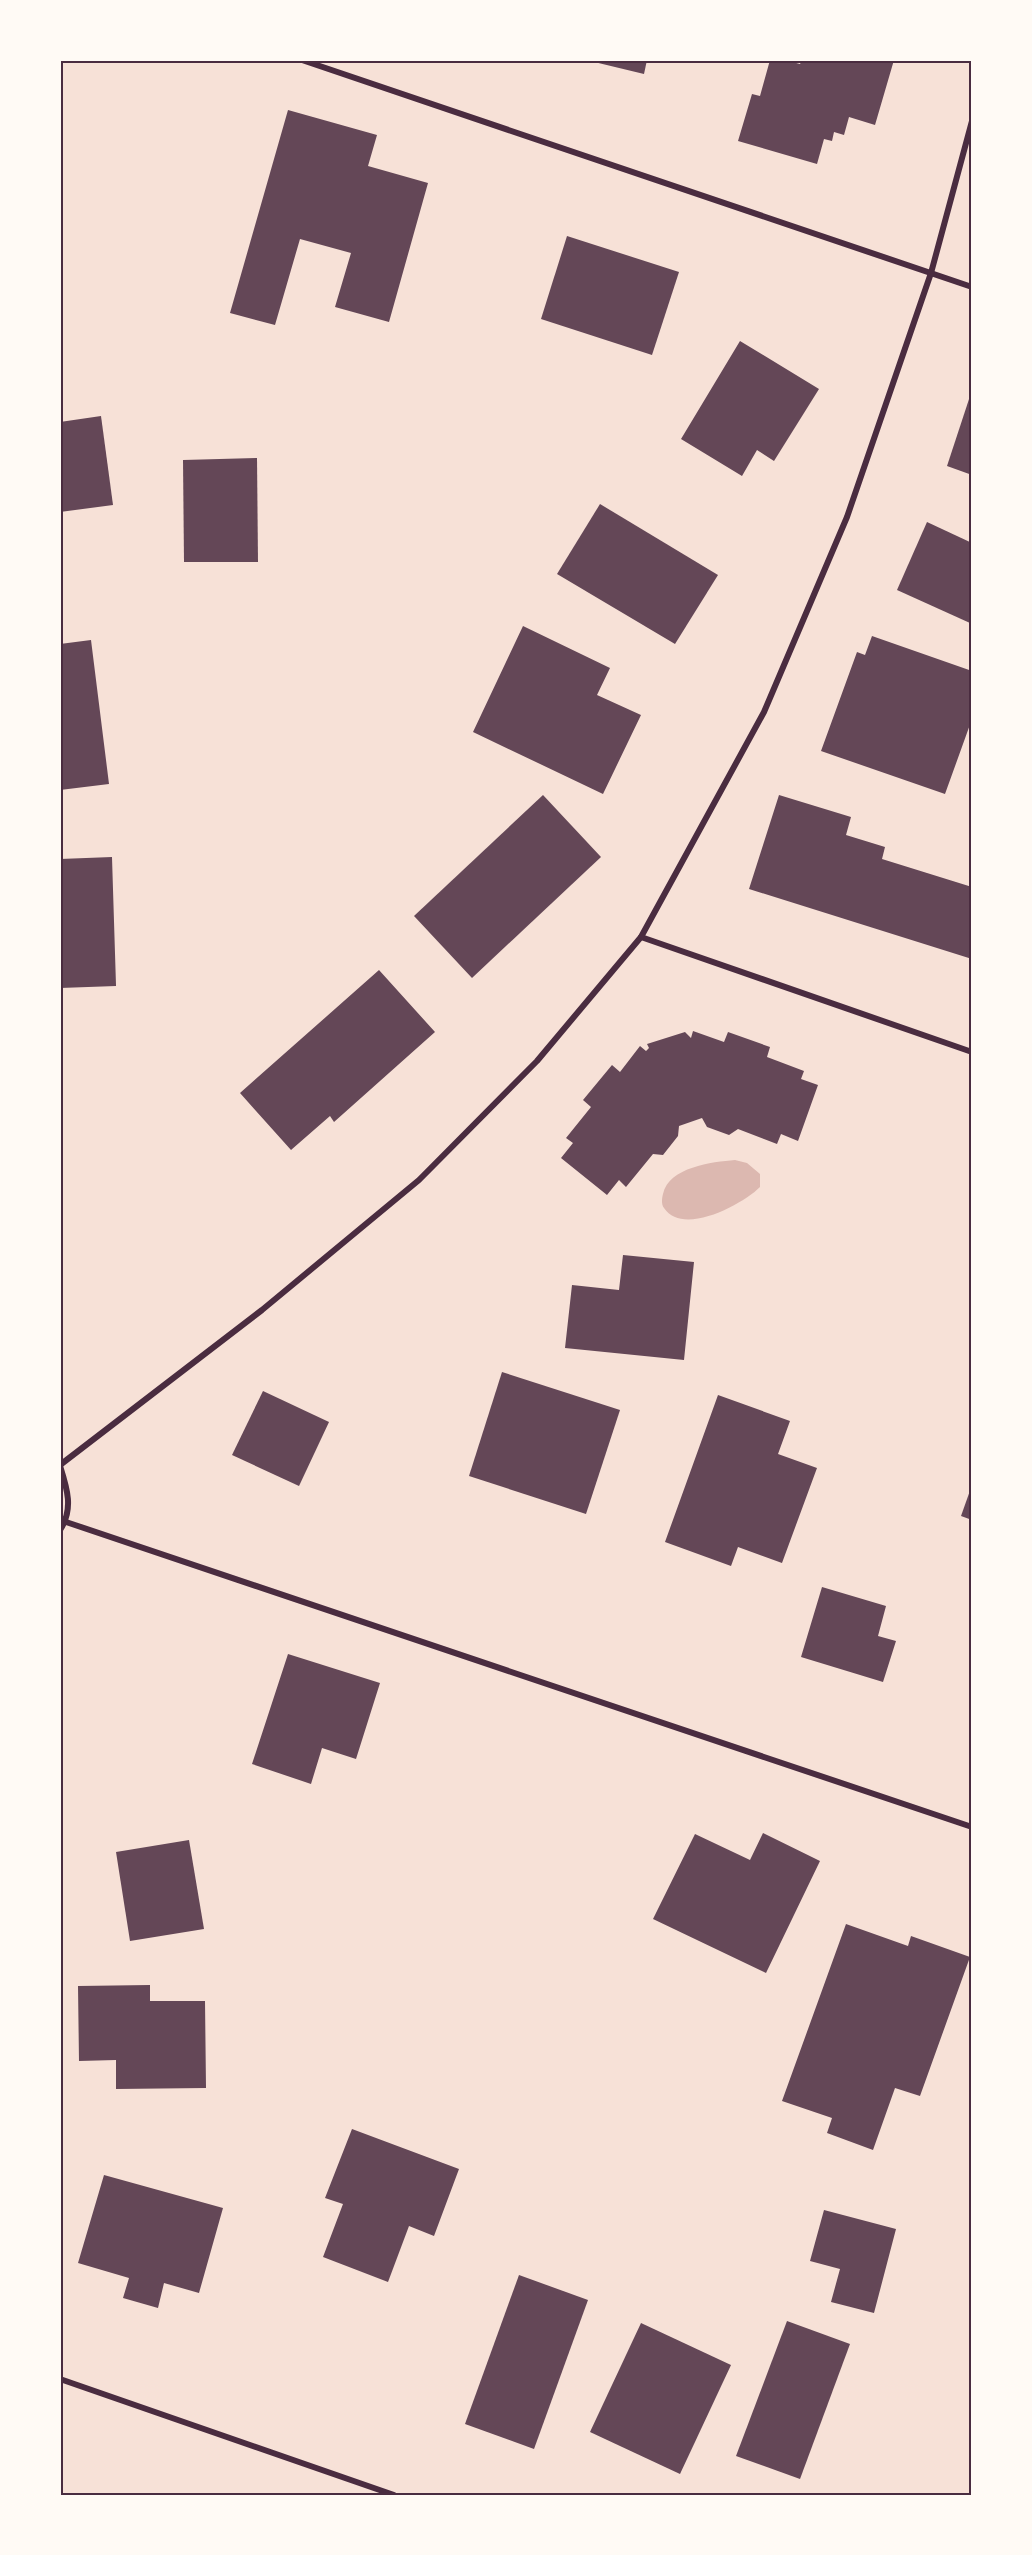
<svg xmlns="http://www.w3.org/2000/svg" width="1032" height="2555" viewBox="0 0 1032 2555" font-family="Ubuntu,sans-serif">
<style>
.water{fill:#dcb8b0}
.building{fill:#644757}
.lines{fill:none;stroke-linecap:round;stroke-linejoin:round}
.minor{stroke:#4a2c40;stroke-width:6}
.neatline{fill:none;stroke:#4a2c40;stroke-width:2}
</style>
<rect width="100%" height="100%" fill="#f7e1d7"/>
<path class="water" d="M735 1160 747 1163 760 1174V1187C743 1204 683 1237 664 1208 661 1204 662 1198 663 1194 669 1167 712 1162 735 1160Z"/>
<g class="building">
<polygon points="586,60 647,60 644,74"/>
<polygon points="770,60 785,60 800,64 802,60 894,60 875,125 849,117 844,135 834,132 832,141 824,139 817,164 738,141 752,94 760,96"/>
<polygon points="288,110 377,135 368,166 428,183 389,322 335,307 351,253 300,239 275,325 230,313"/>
<polygon points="567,236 679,272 652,355 541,319"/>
<polygon points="740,341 819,389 774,461 757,450 742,476 681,439"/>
<polygon points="972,390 972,475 947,466"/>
<polygon points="101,416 113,505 60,512 60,422"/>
<polygon points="257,458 258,562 184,562 183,460"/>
<polygon points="600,504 718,575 675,644 557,574"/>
<polygon points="927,522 972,543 972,618 970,623 897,590"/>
<polygon points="523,626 610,668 597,695 641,715 603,794 473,732"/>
<polygon points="872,636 972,671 972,719 945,794 821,751 857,652 865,655"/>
<polygon points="91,640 109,784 60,790 60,644"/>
<polygon points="543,795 601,857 472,978 414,916"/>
<polygon points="779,795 851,817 846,835 885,847 882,859 972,887 972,959 749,889"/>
<polygon points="112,857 116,986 60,988 60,859"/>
<polygon points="379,970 435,1032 334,1122 330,1116 291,1150 240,1093"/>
<polygon points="693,1031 724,1042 728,1032 770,1047 767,1057 804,1071 801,1079 818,1085 798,1141 781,1134 777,1144 738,1129 729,1135 707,1127 702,1118 679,1126 678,1136 663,1155 653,1154 626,1187 619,1180 607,1195 561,1158 573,1143 566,1138 591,1107 583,1100 612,1065 620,1072 640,1046 646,1051 649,1048 647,1044 685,1032 691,1038"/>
<polygon points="623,1255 694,1262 684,1360 565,1348 572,1285 619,1290"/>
<polygon points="502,1372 620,1410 586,1514 469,1476"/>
<polygon points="263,1391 329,1422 299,1486 232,1455"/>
<polygon points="718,1395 790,1421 778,1454 817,1468 782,1563 738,1547 731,1566 665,1542"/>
<polygon points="972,1485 972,1520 961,1516"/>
<polygon points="822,1587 886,1606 878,1636 896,1641 883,1682 801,1657"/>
<polygon points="288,1654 380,1683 356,1759 322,1748 311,1784 252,1764"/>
<polygon points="763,1833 820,1861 766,1973 653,1919 695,1834 750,1860"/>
<polygon points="189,1840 204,1929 130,1941 116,1852"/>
<polygon points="846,1924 908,1946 911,1936 970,1957 920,2096 895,2088 873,2150 827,2133 832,2118 782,2101"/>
<polygon points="150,1985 150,2001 205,2001 206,2088 116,2089 116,2060 79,2061 78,1986"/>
<polygon points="352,2129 459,2169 434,2236 409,2226 388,2282 323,2257 343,2204 325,2198"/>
<polygon points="104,2175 223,2208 199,2293 164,2283 158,2308 123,2298 129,2278 78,2263"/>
<polygon points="824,2210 896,2229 874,2313 831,2302 840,2269 810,2261"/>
<polygon points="519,2275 588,2300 534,2449 465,2424"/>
<polygon points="787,2321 850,2344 800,2479 736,2456"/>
<polygon points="641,2323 731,2365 680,2474 590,2432"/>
</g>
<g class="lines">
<g class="minor">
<polyline points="302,60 972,287"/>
<polyline points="641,937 972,1052"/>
<polyline points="60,1465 262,1310 419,1180 537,1061 641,937 764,712 847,517 931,273 972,121"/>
<path d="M60 1466C67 1488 74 1509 60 1530"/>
<polyline points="66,1522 972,1827"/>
<polyline points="60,2379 394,2495"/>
</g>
</g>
<rect width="1032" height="2555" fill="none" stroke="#fffaf5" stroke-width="123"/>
<rect x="62" y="62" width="908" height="2432" class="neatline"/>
</svg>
